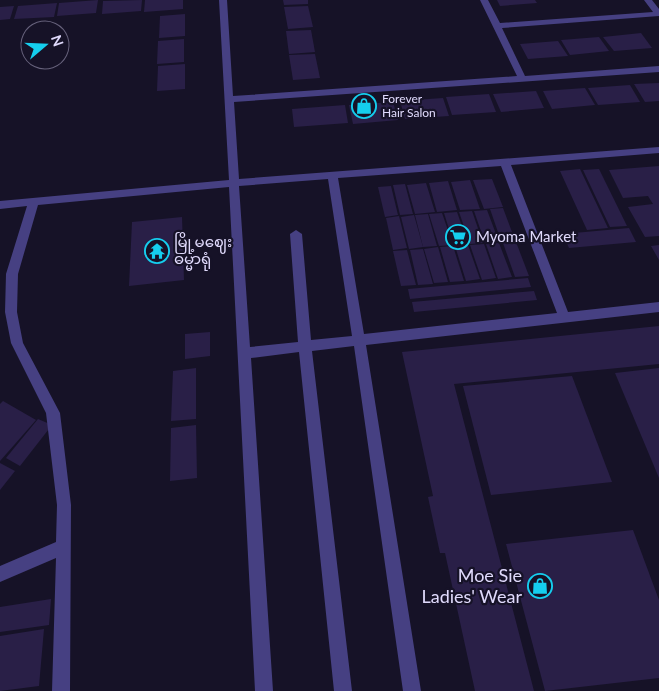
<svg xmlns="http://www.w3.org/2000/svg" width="659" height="691" viewBox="0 0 659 691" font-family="Lato,'Noto Sans Myanmar',sans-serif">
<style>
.building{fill:#291f47}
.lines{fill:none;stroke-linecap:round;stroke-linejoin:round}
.minor{fill:#464082;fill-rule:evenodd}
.labels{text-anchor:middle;stroke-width:4.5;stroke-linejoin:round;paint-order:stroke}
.far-poi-label{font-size:12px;fill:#e0dafc;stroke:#161227;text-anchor:start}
.poi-label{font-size:15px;fill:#e0dafc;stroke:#161227;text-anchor:start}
.near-poi-label{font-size:18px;fill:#e0dafc;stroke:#161227;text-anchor:end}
</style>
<rect width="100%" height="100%" fill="#161227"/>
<g class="building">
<polygon points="98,0 96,13 57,16 59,3"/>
<polygon points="142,0 141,11 102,14 103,1"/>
<polygon points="145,0 183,0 183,9 144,12"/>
<polygon points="283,0 308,0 308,4 284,5"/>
<polygon points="497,0 535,0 537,3 500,6"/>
<polygon points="57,3 54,17 14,19 18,6"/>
<polygon points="14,6 10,19 0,20 0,7"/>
<polygon points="308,6 313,27 288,29 284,7"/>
<polygon points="185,14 185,36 159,38 160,16"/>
<polygon points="311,30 315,52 289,54 286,31"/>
<polygon points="641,33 652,48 614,51 603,37"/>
<polygon points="599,37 609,51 570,55 561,40"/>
<polygon points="184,39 184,62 157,64 158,41"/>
<polygon points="558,41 568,56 528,59 520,44"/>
<polygon points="315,54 320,78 293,80 289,55"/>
<polygon points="185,64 185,89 157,91 158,66"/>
<polygon points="659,83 659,101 645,102 634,84"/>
<polygon points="630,85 640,102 598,105 588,88"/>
<polygon points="585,88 595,105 552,109 543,91"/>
<polygon points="536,91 544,108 501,112 493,94"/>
<polygon points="489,94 496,112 452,115 446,97"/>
<polygon points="443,98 449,116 405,119 400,101"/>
<polygon points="393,102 398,120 353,124 349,105"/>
<polygon points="345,105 348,123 294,127 292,109"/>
<polygon points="659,166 659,236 645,237 628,207 653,204 648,196 623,198 609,170"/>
<polygon points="580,169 608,228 587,230 560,171"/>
<polygon points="599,169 627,226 610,227 583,170"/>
<polygon points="492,179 503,207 484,209 473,180"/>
<polygon points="470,180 480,209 460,210 451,182"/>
<polygon points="448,181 457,210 437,212 429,183"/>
<polygon points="426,183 435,212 415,214 407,185"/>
<polygon points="405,184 413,214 400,215 393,185"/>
<polygon points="391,186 398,215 385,217 378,187"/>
<polygon points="503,208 515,240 501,241 490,209"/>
<polygon points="487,210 499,242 485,243 474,211"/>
<polygon points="472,211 483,243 470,244 459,212"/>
<polygon points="457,212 468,244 454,245 444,213"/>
<polygon points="442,213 453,245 439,246 429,214"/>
<polygon points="428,214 437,246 423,247 415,215"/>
<polygon points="414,215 423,247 409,249 401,217"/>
<polygon points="399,216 407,248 393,250 386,218"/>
<polygon points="182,217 184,280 129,286 132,222"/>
<polygon points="629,228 636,242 569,248 563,234"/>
<polygon points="516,242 529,276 515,277 503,243"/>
<polygon points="499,243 512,277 498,279 486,244"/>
<polygon points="484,244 496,278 482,280 470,245"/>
<polygon points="468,245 480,279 466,281 455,246"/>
<polygon points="659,245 659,260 651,246"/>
<polygon points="453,246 464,281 450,282 440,247"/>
<polygon points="438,247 448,282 434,283 424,249"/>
<polygon points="423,249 433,284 418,285 410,250"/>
<polygon points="407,250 416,285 401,286 393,251"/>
<polygon points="528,278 531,287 410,299 408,289"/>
<polygon points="534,291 537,300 414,312 412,302"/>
<polygon points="659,326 659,364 454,384 534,691 475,691 445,553 440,553 428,497 433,496 402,352"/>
<polygon points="210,332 210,356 185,359 185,334"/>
<polygon points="196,368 196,419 171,421 173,371"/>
<polygon points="659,368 659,478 615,373"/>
<polygon points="572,376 612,482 491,495 463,386"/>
<polygon points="3,401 36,420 0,461 0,404"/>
<polygon points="38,419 52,425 20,466 6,458"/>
<polygon points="196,425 197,478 170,481 171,428"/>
<polygon points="0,463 15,471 0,490"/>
<polygon points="633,530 659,600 659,678 545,691 506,544"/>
<polygon points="51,599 49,625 0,632 0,607"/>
<polygon points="44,629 39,686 0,691 0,636"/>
</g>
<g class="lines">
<path class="minor" d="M219 0H227L233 96 517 76 480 0H488L500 23 653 12 644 0H652L659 9V16L502 28 525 76 659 66V72L234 102 239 179 659 147V153L511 165 568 312 659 302V312L366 345 421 691H403L354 346 312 351 352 691H334L299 352 251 358 273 691H255L229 187 38 205 18 274 17 312 23 343 60 413 71 505 70 691H52L56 558 0 582V566L56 542 57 505 46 413 11 343 5 312 6 274 27 206 0 209V201L229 180ZM501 166 557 313 364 334 338 178ZM328 179 352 336 311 340 302 234 296 230 290 234 298 342 250 347 239 186Z"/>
</g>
<defs>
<symbol id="shop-ring" viewBox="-11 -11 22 22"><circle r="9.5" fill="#161227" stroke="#15ceee" stroke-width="1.5"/><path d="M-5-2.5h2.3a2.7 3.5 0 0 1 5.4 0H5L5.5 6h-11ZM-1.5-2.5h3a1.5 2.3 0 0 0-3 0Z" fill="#15ceee"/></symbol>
<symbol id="supermarket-ring" viewBox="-11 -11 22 22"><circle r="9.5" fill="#161227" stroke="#15ceee" stroke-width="1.5"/><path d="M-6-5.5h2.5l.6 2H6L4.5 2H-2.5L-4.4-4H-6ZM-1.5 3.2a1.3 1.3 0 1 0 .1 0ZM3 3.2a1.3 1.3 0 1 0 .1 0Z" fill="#15ceee"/></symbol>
<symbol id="temple-ring" viewBox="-11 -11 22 22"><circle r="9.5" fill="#161227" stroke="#15ceee" stroke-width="1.5"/><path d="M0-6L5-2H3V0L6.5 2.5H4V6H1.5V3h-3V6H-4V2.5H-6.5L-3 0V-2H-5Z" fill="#15ceee"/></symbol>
</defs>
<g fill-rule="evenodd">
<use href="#shop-ring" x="350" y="92" width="28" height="28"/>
<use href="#supermarket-ring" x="444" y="223" width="28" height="28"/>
<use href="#temple-ring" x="143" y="237" width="28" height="28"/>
<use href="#shop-ring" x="526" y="572" width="28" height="28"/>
</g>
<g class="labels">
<g class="far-poi-label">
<text x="382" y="103">Forever<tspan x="382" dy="14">Hair Salon</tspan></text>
</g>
<g class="poi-label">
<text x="476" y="242">Myoma Market</text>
<text x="174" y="247">မြို့မဈေး<tspan x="174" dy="17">ဓမ္မာရုံ</tspan></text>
</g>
<g class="near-poi-label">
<text x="522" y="582">Moe Sie<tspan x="522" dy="21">Ladies' Wear</tspan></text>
</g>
</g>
<g transform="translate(45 45) rotate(71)"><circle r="24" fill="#161227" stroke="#67627c"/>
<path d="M0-4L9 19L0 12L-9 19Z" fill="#15ceee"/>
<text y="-8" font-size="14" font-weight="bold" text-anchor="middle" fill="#e0dafc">N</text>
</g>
</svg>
